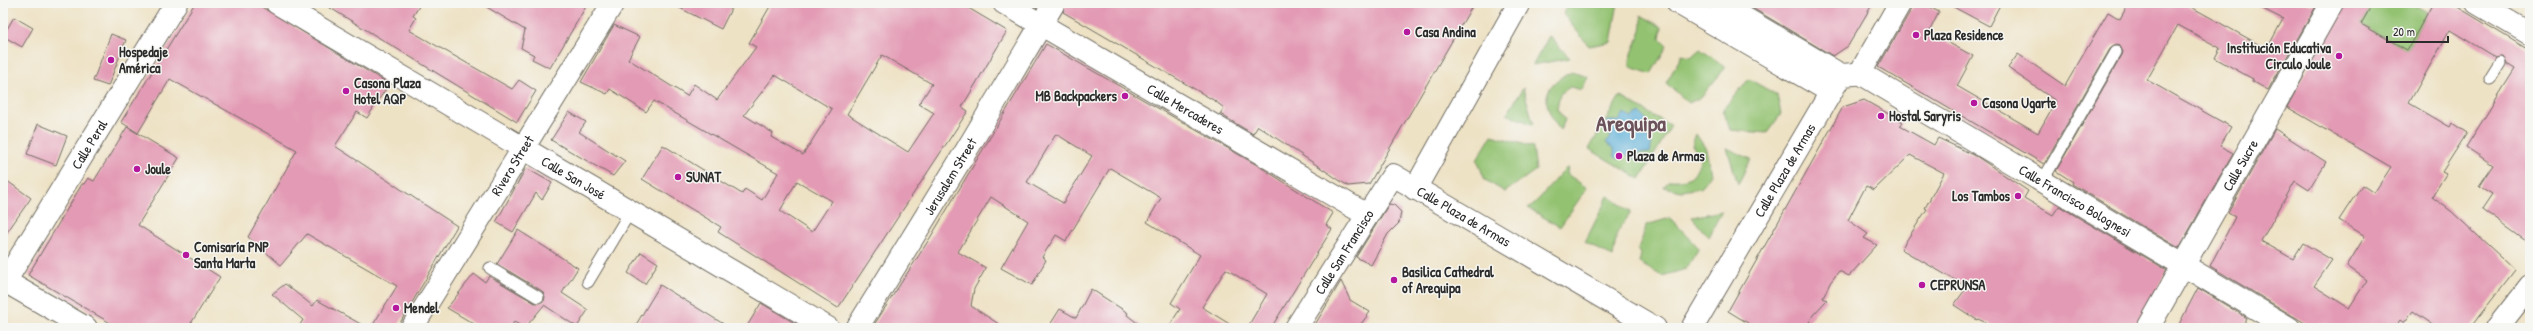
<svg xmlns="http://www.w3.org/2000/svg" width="2533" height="331" viewBox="0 0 2533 331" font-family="'Patrick Hand',sans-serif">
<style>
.green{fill:#93c271;stroke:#5f764e}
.water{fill:#5cafd8;stroke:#446d82}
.building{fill:#e39ab4;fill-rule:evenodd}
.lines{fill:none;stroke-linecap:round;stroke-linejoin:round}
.lane-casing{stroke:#6f6b61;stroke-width:13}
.street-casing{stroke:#6f6b61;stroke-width:24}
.secondary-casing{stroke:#6f6b61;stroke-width:24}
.lane{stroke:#fff;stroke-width:11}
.street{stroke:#fff;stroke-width:22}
.secondary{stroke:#fff;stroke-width:22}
.poi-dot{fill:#b5179e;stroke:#f6f6f2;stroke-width:1.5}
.labels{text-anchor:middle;stroke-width:3;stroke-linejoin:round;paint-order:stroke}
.poi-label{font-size:14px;font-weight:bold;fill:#2b2b2b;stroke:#f6f6f2;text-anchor:start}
.street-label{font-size:14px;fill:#2b2b2b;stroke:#f6f6f2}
.town-label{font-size:22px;font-weight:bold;fill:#6b525b;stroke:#f6f6f2}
</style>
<rect width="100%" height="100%" fill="#f6f6f2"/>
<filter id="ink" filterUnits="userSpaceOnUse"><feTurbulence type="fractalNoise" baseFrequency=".025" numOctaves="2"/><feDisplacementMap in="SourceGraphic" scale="8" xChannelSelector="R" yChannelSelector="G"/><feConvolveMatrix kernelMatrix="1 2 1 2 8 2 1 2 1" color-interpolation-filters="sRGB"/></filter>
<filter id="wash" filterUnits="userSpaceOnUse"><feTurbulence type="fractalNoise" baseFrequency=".012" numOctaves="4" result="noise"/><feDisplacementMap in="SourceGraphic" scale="16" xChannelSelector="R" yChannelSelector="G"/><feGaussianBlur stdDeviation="0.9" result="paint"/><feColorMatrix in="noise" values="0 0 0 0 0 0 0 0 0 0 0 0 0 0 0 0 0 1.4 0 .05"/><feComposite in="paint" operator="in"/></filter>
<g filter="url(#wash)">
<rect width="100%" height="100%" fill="#eee2c5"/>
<g class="green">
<polygon points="1569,3 1618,3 1611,42 1589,46 1563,14"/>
<polygon points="2373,3 2412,3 2428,12 2407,50 2361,24"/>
<path d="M1641 15 1662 27 1660 38 1667 46 1651 74 1630 67C1629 48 1646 35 1641 15Z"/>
<polygon points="1549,36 1570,58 1533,65"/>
<polygon points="1700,49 1726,67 1701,97 1689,103 1666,83 1682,55 1691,57"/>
<path d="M1572 72 1588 77 1582 90 1570 87 1560 94 1557 109 1565 120 1560 130C1550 117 1540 98 1553 84 1557 79 1566 75 1572 72Z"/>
<polygon points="1749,79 1777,95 1781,114 1767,133 1730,130 1723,109"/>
<polygon points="1523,88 1534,125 1507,114"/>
<polygon points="1620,96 1671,126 1640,179 1589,149"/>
<path d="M1696 134 1706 149 1711 174 1701 188 1681 191 1664 187 1669 180C1690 181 1694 178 1701 158L1692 145Z"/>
<polygon points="1492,135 1533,147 1536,170 1505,192 1485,180 1477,160"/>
<polygon points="1727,148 1751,159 1738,184"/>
<path d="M1568 167 1567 174 1587 188 1560 227 1528 208C1545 197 1551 180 1568 167Z"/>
<polygon points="1608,196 1631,212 1617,233 1613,257 1585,242"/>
<polygon points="1722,211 1708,237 1692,217"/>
<path d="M1670 218 1699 248 1686 269 1662 276 1639 263 1641 254 1638 249C1640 241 1645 234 1646 225Z"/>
</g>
<polygon class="water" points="1624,113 1631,118 1640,113 1647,120 1645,125 1652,130 1647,138 1652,142 1650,153 1639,153 1635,159 1627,155 1618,159 1614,156 1614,148 1606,143 1611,135 1607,132 1606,125 1608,121 1619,121"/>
<g id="blocks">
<g class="building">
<polygon points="195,3 255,3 389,84 367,118 357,112 335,146 457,226 397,328 371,328 397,286 307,234 281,265 248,237 297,150 170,79 138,133 121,122"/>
<polygon points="322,3 421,3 413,16 416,18 409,30 512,89 519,80 536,91 517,122"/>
<polygon points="480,3 588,3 550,68 532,59 534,55 521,48 525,30"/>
<polygon points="670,3 734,3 721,29"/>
<path d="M772 3H960L1007 31 962 107 968 111 838 308 718 232 721 227 642 179 663 145 742 194 745 189 762 200 778 173 654 101 646 112 610 89 607 94 581 82 614 25 640 37 628 59 687 96 694 84 717 100 756 47 749 43ZM882 55 932 84 919 104 934 113 908 152 847 114ZM775 75 832 109 803 155 771 137 773 133 744 115ZM797 181 832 201 812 232 780 211Z"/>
<polygon points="1066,3 1474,3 1369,184 1348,186 1258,126 1253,134 1220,114 1224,108 1215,101 1063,12"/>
<polygon points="1744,3 1873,3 1848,46 1833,56"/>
<polygon points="1915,3 1922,3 1939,12 1929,32 1973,56 1957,86 2038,133 2056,101 2008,68 2018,54 2065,86 2108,12 2120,19 2129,3 2184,3 2267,49 2283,19 2251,3 2318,3 2268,90 2252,81 2253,79 2215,58 2220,48 2178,25 2147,80 2231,127 2220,146 2233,153 2179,248 2072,184 2073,182 2056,171 2122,55 2123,52 2120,46 2116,45 2110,49 2044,164 1878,67"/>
<polygon points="1946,3 2001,3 1989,26"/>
<polygon points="2344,3 2373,3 2361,24 2407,50 2433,3 2451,3 2527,49 2530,46 2530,244 2482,209 2492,194 2479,186 2493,165 2466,147 2515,69 2507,64 2503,57 2496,58 2450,30 2409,103 2450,127 2452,123 2467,133 2442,172 2446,174 2432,197 2451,211 2515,270 2470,328 2438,328 2413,311 2404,323 2400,320 2395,328 2313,328 2210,266 2235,217 2228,213 2275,129 2326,162 2309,190 2295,181 2261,241 2293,259 2303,243 2332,260 2314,286 2349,308 2367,280 2347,266 2365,236 2339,220 2362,185 2374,193 2391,167 2287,107"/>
<polygon points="14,17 33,28 22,47 3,36"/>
<polygon points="111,34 126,40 108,86 93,81"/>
<path d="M1046 44 1257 165 1333 213 1326 225 1332 229 1271 328H1247L1267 294 1226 269 1202 307 1236 328H1168L1180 309 1171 303 1200 255 1147 222 1161 198 1110 168 1066 241 1056 235 1042 257 1046 260 1032 285 1001 268 1028 221 991 197 958 252 986 268 974 289 971 306 1005 328H872L930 238ZM1056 134 1092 156 1063 203 1027 182Z"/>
<polygon points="1864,100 1903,122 1900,126 1934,145 1938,138 1976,156 2028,191 2024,198 2053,215 2059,206 2167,270 2136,328 1997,328 1978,319 1977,320 1954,305 1967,287 1901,249 1927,209 1925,208 1944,173 1910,155 1874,190 1866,186 1848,220 1868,234 1864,238 1877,245 1849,276 1839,271 1830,283 1823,298 1827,300 1813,315 1806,328 1756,328 1728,311 1843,107"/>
<polygon points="569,112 586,122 579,132 625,161 613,176 551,140"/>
<polygon points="38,124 67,136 56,165 27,154"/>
<polygon points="127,127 179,158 138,225 220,277 188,328 119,328 28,275 82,184 84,184 88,178 94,181"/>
<polygon points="526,168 552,183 542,200 536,193 513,232 496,222"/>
<polygon points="3,178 31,198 3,238"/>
<polygon points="1389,204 1394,205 1401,212 1399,223 1388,234 1371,265 1356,257"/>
<polygon points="518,230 578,268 562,293 588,310 577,327 544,305 525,328 514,322 510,328 481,328 447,308 474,274 485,282 489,276 535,303 544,301 545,297 542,291 497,264"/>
<polygon points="641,252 658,263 645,284 628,273"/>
<polygon points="1341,281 1350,300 1370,312 1358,328 1313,328"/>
<polygon points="285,284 313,306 317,300 368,328 298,328 303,320 272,294"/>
<polygon points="660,285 730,328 634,328"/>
<polygon points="2198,288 2247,318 2242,328 2177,328"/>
<polygon points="1091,289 1128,313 1127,315 1144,328 1048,328 1060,309 1076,318"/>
<polygon points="761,303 803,328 746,328"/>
</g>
</g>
</g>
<g filter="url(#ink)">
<use href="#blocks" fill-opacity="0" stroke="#6f6b61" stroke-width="1"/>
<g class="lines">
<defs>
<g id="lane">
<polyline points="2490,79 2500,63"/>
<polyline points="2042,182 2116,52"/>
<polyline points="490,268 538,297"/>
<polyline points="588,282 630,212"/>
</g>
<g id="street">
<path id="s1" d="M277 3 828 328"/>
<path id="s2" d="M1004 3 1367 215"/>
<polyline points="1678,3 1831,92"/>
<polyline points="1719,3 1841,75 1855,74"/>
<path id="s3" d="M1860 73 2289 328"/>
<polyline points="1860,73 1900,3"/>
<polyline points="1415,189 1519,3"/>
<polyline points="3,280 86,328"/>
<path id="s4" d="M3 285 176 3"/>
<path id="s5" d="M857 328 966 151 1054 3"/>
<path id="s6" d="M1296 328 1393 175 1655 328"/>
<path id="s7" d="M1692 328 1841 75"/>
<polyline points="2497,328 2530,286"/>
</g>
<g id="secondary">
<polyline points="2477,3 2530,34"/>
<path id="s8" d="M412 328 613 3"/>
<path id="s9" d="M2148 328 2332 3"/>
</g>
</defs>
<use href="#lane" class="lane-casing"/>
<use href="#street" class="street-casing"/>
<use href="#secondary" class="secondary-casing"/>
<use href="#lane" class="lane"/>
<use href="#street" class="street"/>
<use href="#secondary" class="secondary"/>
</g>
</g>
<g class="poi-dot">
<circle cx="1407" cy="32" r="4"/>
<circle cx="1916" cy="35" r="4"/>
<circle cx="2339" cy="56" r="4"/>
<circle cx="111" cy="60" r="4"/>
<circle cx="346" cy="91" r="4"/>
<circle cx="1125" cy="96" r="4"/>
<circle cx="1974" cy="103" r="4"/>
<circle cx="1881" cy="116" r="4"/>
<circle cx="1619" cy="156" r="4"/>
<circle cx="137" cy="169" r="4"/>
<circle cx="678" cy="177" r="4"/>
<circle cx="2018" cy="196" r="4"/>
<circle cx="186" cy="255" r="4"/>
<circle cx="1394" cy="280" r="4"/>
<circle cx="1922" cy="285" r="4"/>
<circle cx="396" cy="308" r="4"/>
</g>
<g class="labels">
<g class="poi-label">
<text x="1415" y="37">Casa Andina</text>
<text x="1924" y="40">Plaza Residence</text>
<text x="2331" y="53" text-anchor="end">Institución Educativa<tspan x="2331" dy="16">Circulo Joule</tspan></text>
<text x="119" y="57">Hospedaje<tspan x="119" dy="16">América</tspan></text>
<text x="354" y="88">Casona Plaza<tspan x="354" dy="16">Hotel AQP</tspan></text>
<text x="1117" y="101" text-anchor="end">MB Backpackers</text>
<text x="1982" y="108">Casona Ugarte</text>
<text x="1889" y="121">Hostal Saryris</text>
<text x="1627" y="161">Plaza de Armas</text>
<text x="145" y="174">Joule</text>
<text x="686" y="182">SUNAT</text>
<text x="2010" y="201" text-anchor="end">Los Tambos</text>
<text x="194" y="252">Comisaría PNP<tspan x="194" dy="16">Santa Marta</tspan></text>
<text x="1402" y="277">Basilica Cathedral<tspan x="1402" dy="16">of Arequipa</tspan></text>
<text x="1930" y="290">CEPRUNSA</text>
<text x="404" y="313">Mendel</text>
</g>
<g class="street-label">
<text dy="5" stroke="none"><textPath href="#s2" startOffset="210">Calle Mercaderes</textPath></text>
<text dy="5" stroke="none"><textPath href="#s4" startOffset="165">Calle Peral</textPath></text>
<text dy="5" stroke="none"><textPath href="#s8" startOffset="191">Rivero Street</textPath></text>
<text dy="5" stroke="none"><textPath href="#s9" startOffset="187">Calle Sucre</textPath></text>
<text dy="5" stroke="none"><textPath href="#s7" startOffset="183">Calle Plaza de Armas</textPath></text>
<text dy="5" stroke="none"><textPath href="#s5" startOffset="178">Jerusalem Street</textPath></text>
<text dy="5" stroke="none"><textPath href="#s1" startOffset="344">Calle San José</textPath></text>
<text dy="5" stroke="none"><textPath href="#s3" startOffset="250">Calle Francisco Bolognesi</textPath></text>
<text dy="5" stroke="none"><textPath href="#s6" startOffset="263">Calle Plaza de Armas</textPath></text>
<text dy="5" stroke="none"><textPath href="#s6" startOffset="90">Calle San Francisco</textPath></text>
</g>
<g class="town-label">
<text x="1631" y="131">Arequipa</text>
</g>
</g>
<rect width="2533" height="331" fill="none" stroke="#f6f6f2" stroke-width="16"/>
<path d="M2387 36v6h61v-6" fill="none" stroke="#2b2b2b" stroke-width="2"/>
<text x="2393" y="36" font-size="12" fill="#2b2b2b" stroke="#f6f6f2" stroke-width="3" paint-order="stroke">20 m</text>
</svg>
